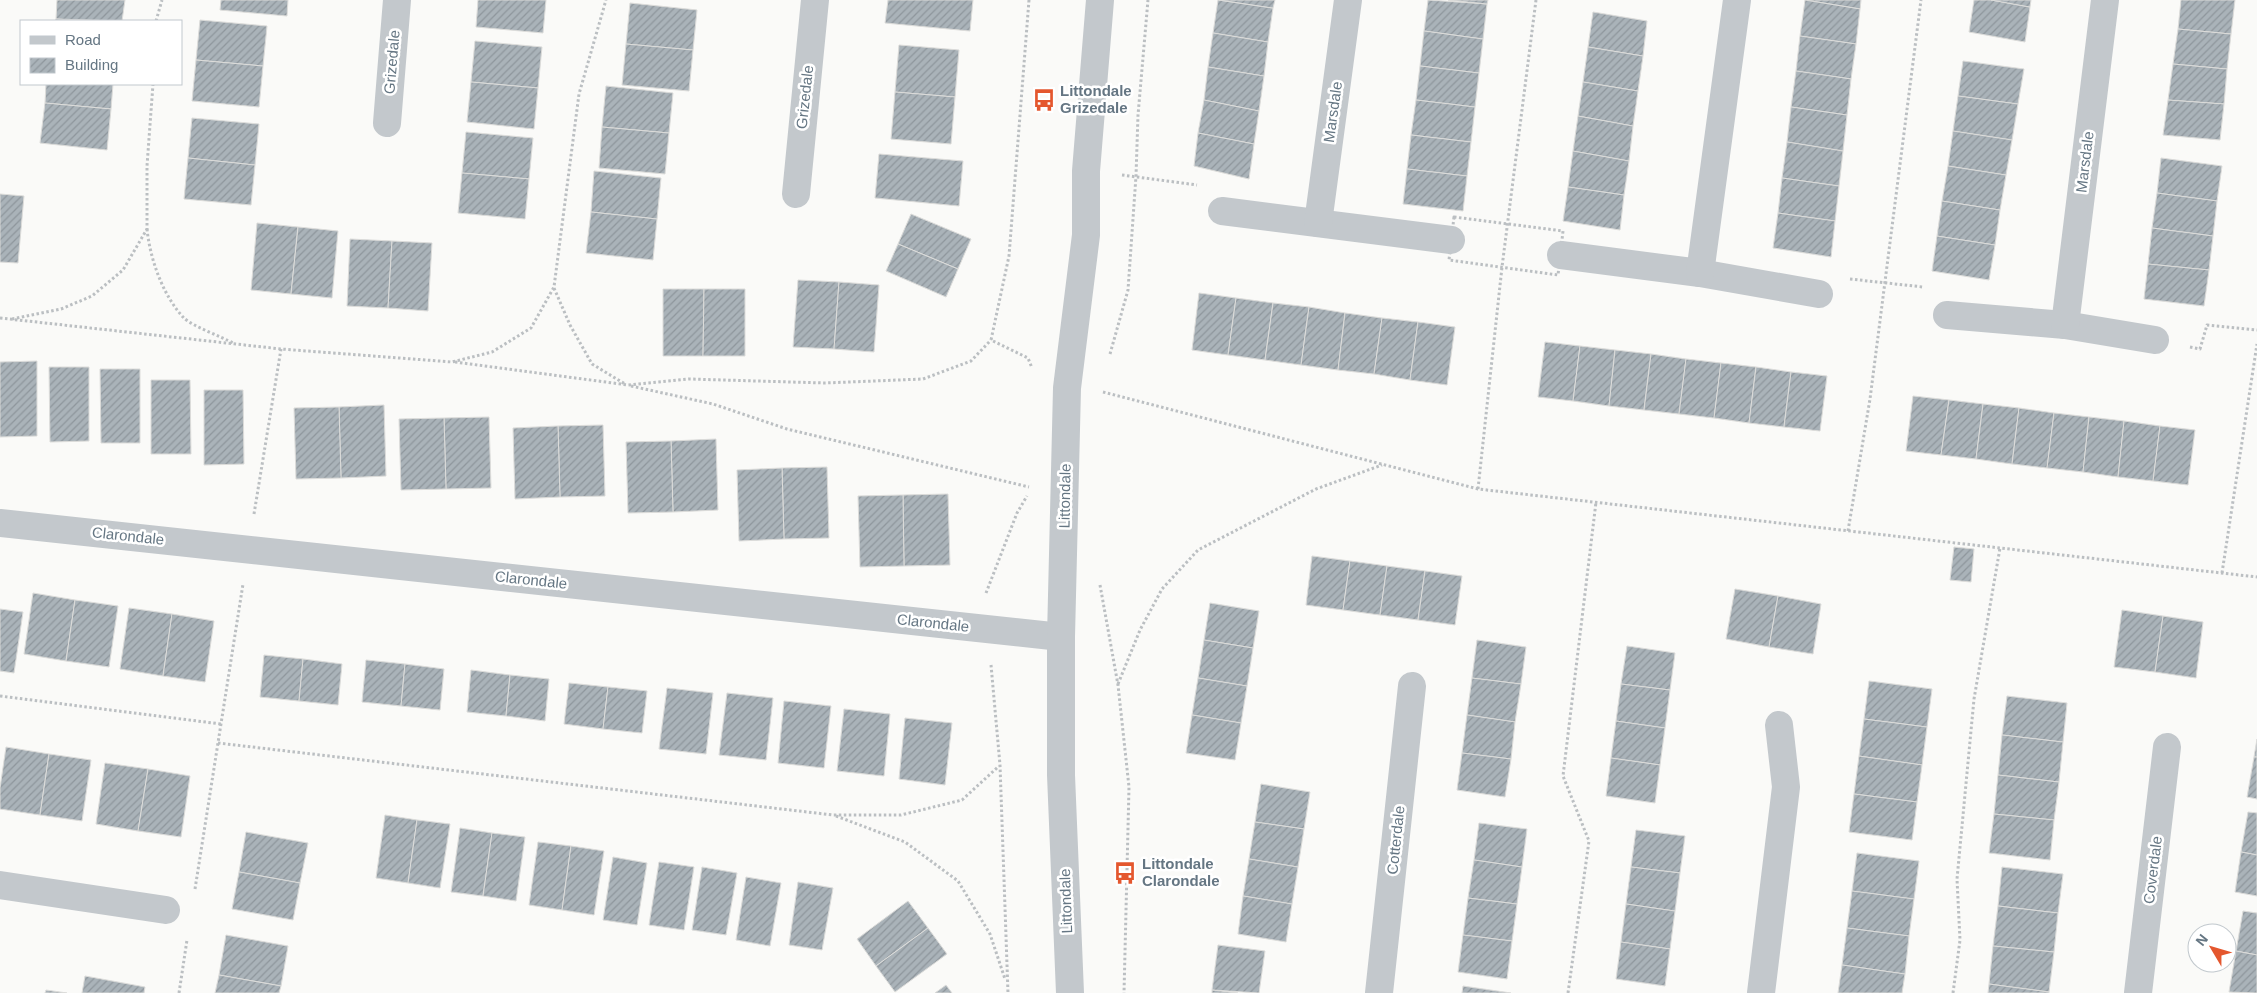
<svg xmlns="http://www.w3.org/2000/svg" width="2257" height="993" viewBox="0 0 2257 993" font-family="Arial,sans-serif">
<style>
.building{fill:url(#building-hatch);stroke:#dcdcda}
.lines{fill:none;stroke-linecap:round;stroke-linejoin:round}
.path{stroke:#bbbfc2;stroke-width:3;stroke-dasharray:2.5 2.5;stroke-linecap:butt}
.street{stroke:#c3c8cc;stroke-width:28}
.labels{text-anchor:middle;stroke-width:5;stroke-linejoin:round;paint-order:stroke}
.street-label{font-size:15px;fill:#657683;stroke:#fff}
.poi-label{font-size:15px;font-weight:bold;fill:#657683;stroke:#fff;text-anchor:start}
</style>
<defs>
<pattern id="building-hatch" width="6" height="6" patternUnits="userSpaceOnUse" patternTransform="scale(1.25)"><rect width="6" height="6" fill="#aab3b9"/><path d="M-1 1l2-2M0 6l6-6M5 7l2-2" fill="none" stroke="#8e969c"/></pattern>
</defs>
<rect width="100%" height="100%" fill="#fafaf8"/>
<g class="building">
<polygon points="57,0 125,0 122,21 56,19"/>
<polygon points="221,0 288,0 287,16 220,10"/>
<polygon points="478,0 546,0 543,33 476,27"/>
<polygon points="888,0 973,0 970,31 885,23"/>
<polygon points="1218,0 1273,8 1268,42 1213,33"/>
<polygon points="1219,0 1275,0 1273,8"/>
<polygon points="1428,0 1487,4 1483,39 1424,31"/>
<polygon points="1448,0 1488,0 1487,4"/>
<polygon points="1805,0 1861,0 1860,9"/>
<polygon points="1805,0 1860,9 1856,44 1800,36"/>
<polygon points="1974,0 1991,0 2030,7 2025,42 1969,32"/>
<polygon points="1991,0 2031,0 2030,7"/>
<polygon points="2181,0 2235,0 2231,34 2178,29"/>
<polygon points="630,3 697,10 693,50 626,44"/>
<polygon points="1593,12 1647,21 1643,56 1588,47"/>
<polygon points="56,19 83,21 55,21"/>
<polygon points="200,20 267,26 263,66 196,60"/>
<polygon points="2178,29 2231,34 2227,69 2173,64"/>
<polygon points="1424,31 1483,39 1479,73 1420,66"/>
<polygon points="1213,33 1268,42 1264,76 1208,67"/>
<polygon points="1800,36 1856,44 1851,79 1796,71"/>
<polygon points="475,41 542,47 538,88 471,82"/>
<polygon points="626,44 693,50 689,91 622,85"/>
<polygon points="899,45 959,50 955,97 895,92"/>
<polygon points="1588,47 1643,56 1638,91 1583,82"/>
<polygon points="196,60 263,66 259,107 192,101"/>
<polygon points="1963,61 2024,69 2018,104 1958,96"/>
<polygon points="2173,64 2227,69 2224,104 2168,100"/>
<polygon points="1420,66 1479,73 1475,107 1416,100"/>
<polygon points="1208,67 1264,76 1259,111 1204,100"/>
<polygon points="1796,71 1851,79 1847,115 1791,107"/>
<polygon points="471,82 538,88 534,129 467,122"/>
<polygon points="1583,82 1638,91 1633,126 1578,116"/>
<polygon points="46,84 113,84 111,109 45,103"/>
<polygon points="606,86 673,93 669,133 602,127"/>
<polygon points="895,92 955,97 951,144 891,139"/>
<polygon points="1958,96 2018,104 2012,140 1953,131"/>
<polygon points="1204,100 1259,111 1254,144 1198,133"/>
<polygon points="1416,100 1475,107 1471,142 1411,135"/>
<polygon points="2168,100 2224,104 2220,140 2163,135"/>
<polygon points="45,103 111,109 107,150 40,143"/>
<polygon points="1791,107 1847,115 1843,151 1787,142"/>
<polygon points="1578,116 1633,126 1629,161 1573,151"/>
<polygon points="192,118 259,124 255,165 188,158"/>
<polygon points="602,127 669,133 665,174 599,168"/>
<polygon points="1953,131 2012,140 2006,175 1948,166"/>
<polygon points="466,132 533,138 529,179 462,173"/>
<polygon points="1198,133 1254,144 1249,179 1194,166"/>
<polygon points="1411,135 1471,142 1467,176 1407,169"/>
<polygon points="1787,142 1843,151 1839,186 1782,178"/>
<polygon points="1573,151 1629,161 1624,195 1568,187"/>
<polygon points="879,154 963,161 959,206 875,198"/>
<polygon points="188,158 255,165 251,205 184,199"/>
<polygon points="2161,158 2222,166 2217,201 2157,193"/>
<polygon points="1948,166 2006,175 2000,210 1942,201"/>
<polygon points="1407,169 1467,176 1463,211 1403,204"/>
<polygon points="594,171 661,178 657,219 591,212"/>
<polygon points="462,173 529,179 525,219 458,213"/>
<polygon points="1782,178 1839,186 1835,221 1778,213"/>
<polygon points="1568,187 1624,195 1620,230 1563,221"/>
<polygon points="2157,193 2217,201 2213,236 2152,228"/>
<polygon points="0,194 24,196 18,263 0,262"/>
<polygon points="1942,201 2000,210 1995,245 1937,236"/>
<polygon points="591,212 657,219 653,260 586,253"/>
<polygon points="1778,213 1835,221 1831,257 1773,248"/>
<polygon points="911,214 971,239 958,269 898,244"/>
<polygon points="257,223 298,227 291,294 251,290"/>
<polygon points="298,227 338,231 332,298 291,294"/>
<polygon points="2152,228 2213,236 2209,270 2148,264"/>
<polygon points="1937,236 1995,245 1989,280 1932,271"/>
<polygon points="350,239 392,241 388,308 347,306"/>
<polygon points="392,241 432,243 428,311 388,308"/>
<polygon points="898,244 958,269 946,297 886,271"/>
<polygon points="2148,264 2209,270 2204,306 2144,299"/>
<polygon points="798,280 839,282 834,349 793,347"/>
<polygon points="839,282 879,285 874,352 834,349"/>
<polygon points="663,289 704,289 703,356 663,356"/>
<polygon points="704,289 745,289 745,356 703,356"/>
<polygon points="1199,293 1236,298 1228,355 1192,350"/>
<polygon points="1236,298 1273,303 1265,360 1228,355"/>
<polygon points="1273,303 1309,307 1301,365 1265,360"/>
<polygon points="1309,307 1345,313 1338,370 1301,365"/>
<polygon points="1345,313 1382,318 1374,374 1338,370"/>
<polygon points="1382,318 1418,322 1410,380 1374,374"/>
<polygon points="1418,322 1455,327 1447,385 1410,380"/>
<polygon points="1545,342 1580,346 1573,401 1538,397"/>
<polygon points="1580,346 1615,350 1609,406 1573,401"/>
<polygon points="1615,350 1651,354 1644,410 1609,406"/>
<polygon points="1651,354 1686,359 1679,414 1644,410"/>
<polygon points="1686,359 1721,363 1714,418 1679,414"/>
<polygon points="37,361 37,436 0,437 0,362"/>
<polygon points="1721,363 1756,367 1749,423 1714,418"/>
<polygon points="49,367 89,367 89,441 50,442"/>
<polygon points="1756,367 1791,372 1784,427 1749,423"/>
<polygon points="100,369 140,369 140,443 101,443"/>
<polygon points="1791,372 1827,376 1820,431 1784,427"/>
<polygon points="151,380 190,380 191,454 151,454"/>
<polygon points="204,390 243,390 244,464 204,465"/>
<polygon points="1913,396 1949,400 1941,455 1906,451"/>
<polygon points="1949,400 1983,404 1976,459 1941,455"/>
<polygon points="1983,404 2019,408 2012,464 1976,459"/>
<polygon points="384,405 386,476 341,478 339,407"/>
<polygon points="339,407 341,478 296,479 294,408"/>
<polygon points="2019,408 2054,413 2047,468 2012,464"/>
<polygon points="2054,413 2089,417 2083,472 2047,468"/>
<polygon points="489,417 491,488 446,489 444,418"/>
<polygon points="2089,417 2124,421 2118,477 2083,472"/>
<polygon points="444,418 446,489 401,490 399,419"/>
<polygon points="2124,421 2160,426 2153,481 2118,477"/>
<polygon points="603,425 605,496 560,497 558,426"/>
<polygon points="558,426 560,497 515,499 513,428"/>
<polygon points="2160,426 2195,430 2188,485 2153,481"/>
<polygon points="716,439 718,510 673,512 671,441"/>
<polygon points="671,441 673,512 628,513 626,442"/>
<polygon points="827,467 829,538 784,539 782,468"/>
<polygon points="782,468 784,539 739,541 737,470"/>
<polygon points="948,494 950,565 904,566 903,495"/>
<polygon points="903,495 904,566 860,567 858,496"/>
<polygon points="1954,547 1974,549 1971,582 1950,580"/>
<polygon points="1312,556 1350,561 1343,610 1306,605"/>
<polygon points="1350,561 1387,566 1380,615 1343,610"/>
<polygon points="1387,566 1425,571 1418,620 1380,615"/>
<polygon points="1425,571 1462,576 1455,625 1418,620"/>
<polygon points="1735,589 1778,596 1769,647 1726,639"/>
<polygon points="33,593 75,600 66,661 24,654"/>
<polygon points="1778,596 1821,604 1813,654 1769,647"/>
<polygon points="75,600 118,606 109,667 66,661"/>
<polygon points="1210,603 1259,611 1253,648 1204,640"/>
<polygon points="129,608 172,614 163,676 120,669"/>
<polygon points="0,609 23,612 14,673 0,671"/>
<polygon points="2122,610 2163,616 2155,672 2114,667"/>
<polygon points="172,614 214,621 205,682 163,676"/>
<polygon points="2163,616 2203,622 2196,678 2155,672"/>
<polygon points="1204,640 1253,648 1247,686 1198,678"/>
<polygon points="1477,640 1526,647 1521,684 1472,678"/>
<polygon points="1627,646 1675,653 1670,690 1621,684"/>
<polygon points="264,655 303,659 299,701 260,697"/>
<polygon points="303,659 342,664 338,705 299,701"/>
<polygon points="366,660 405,664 401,706 362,702"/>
<polygon points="405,664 444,669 440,710 401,706"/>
<polygon points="471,670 510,675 506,716 467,712"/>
<polygon points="510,675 549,679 545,721 506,716"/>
<polygon points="1198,678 1247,686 1241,723 1192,715"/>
<polygon points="1472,678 1521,684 1515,722 1467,715"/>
<polygon points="1869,681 1932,689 1927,727 1864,719"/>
<polygon points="569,683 608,687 603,729 564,724"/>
<polygon points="1621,684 1670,690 1665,728 1616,721"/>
<polygon points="608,687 647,691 642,733 603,729"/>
<polygon points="667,688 713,693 706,754 659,749"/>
<polygon points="727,693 773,698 766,760 719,755"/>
<polygon points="2007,696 2067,703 2063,742 2002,735"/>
<polygon points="784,701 831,706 824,768 778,763"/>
<polygon points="844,709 890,714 884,776 837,771"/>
<polygon points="1192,715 1241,723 1235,760 1186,753"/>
<polygon points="1467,715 1515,722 1511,759 1462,753"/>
<polygon points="905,718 952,723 945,785 899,779"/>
<polygon points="1864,719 1927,727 1922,765 1859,756"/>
<polygon points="1616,721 1665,728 1660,765 1611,758"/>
<polygon points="2002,735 2063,742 2059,782 1998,775"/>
<polygon points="2257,739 2257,757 2254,757"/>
<polygon points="6,747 49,754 40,815 0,809 0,788"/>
<polygon points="1462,753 1511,759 1505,797 1457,790"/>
<polygon points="49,754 91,760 82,821 40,815"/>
<polygon points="1859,756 1922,765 1917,802 1854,794"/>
<polygon points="2254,757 2257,757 2257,799 2247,797"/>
<polygon points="1611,758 1660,765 1655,803 1606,796"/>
<polygon points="105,763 148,769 138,831 96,824"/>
<polygon points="148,769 190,776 181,837 138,831"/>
<polygon points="1998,775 2059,782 2054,820 1994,814"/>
<polygon points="1261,784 1310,792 1304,829 1255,822"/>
<polygon points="1854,794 1917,802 1912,840 1849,832"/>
<polygon points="2248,812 2257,813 2257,855 2241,852"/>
<polygon points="1994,814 2054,820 2050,860 1989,853"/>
<polygon points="385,815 417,820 408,883 376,878"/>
<polygon points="417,820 450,824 440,888 408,883"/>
<polygon points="1255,822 1304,829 1298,867 1249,859"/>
<polygon points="1479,823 1527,829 1522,867 1474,860"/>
<polygon points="460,828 492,833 483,896 451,892"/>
<polygon points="1636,830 1685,836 1680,873 1631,867"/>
<polygon points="246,832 308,843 300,883 239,872"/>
<polygon points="492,833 525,837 516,901 483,896"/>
<polygon points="538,842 571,846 562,910 529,905"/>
<polygon points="571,846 604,851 594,915 562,910"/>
<polygon points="2241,852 2257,855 2257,896 2235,892"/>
<polygon points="1857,853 1919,861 1914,899 1852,891"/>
<polygon points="613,857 647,863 637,925 603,920"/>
<polygon points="1249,859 1298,867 1292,904 1243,896"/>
<polygon points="1474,860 1522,867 1517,904 1468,898"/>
<polygon points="659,862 694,867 684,930 649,925"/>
<polygon points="702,867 737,873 726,935 692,930"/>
<polygon points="1631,867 1680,873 1675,911 1626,904"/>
<polygon points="2002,867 2063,874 2058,913 1998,906"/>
<polygon points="239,872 300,883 293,920 232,909"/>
<polygon points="746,877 781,883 770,946 736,940"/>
<polygon points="798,882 833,888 822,950 789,945"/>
<polygon points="1852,891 1914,899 1909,936 1847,928"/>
<polygon points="1243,896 1292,904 1286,942 1238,934"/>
<polygon points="1468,898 1517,904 1512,941 1463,935"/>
<polygon points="908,901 928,928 876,966 857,939"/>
<polygon points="1626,904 1675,911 1670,949 1621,942"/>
<polygon points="1998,906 2058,913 2054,952 1993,946"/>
<polygon points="2243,911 2257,913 2257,955 2236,951"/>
<polygon points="928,928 947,954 895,992 876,966"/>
<polygon points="1847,928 1909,936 1905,974 1842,965"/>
<polygon points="226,935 288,946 281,986 219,975"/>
<polygon points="1463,935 1512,941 1507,979 1458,972"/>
<polygon points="1621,942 1670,949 1665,986 1616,979"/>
<polygon points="1218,945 1265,951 1259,993 1212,990"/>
<polygon points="1993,946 2054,952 2049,992 1989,984"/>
<polygon points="2236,951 2257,955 2257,993 2229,992"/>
<polygon points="1842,965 1905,974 1902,993 1838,993"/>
<polygon points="219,975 281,986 279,993 215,993"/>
<polygon points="85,976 145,987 144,993 82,993"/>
<polygon points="1989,984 2049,992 2049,993 1988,993"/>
<polygon points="946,985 952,993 935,993"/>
<polygon points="1463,986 1511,993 1462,993"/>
<polygon points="46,990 67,993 45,993"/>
<polygon points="1212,990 1238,993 1212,993"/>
</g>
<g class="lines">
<g class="path">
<polyline points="1029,0 1009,256 991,340 1028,358 1032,368"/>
<polyline points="156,21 162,0"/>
<polyline points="1122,175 1197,185"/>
<polygon points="1454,217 1563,231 1558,275 1449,260"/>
<path d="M147 229C150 259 163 296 184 318 192 326 222 337 233 343"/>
<polyline points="1850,279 1923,287"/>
<polyline points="554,288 570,325 592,364 625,384"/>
<polyline points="0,318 281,349 452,362 492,352 531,328 554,287 579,94 606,0"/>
<polyline points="12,319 61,309 92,296 123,270 147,229 147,166 153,84"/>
<polyline points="2190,347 2200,349 2207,325 2257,330"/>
<polyline points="1110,354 1128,290 1136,176 1138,115 1148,0"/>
<polyline points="455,362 628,385 689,379 825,383 923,379 971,361 991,340"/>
<polyline points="631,386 713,404 787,429 1029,487"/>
<polyline points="1103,392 1478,489 2257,577"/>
<polyline points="1478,489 1502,267 1536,0"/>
<polyline points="254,514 281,349"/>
<polyline points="1848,531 1870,399 1921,0"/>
<polyline points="2222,573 2257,344"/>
<polyline points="1100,585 1118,685 1129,787 1124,993"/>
<polyline points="986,593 1017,513 1027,496"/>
<polyline points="991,665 1000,765 1008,993"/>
<polyline points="1118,684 1140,630 1162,589 1198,550 1316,489 1382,465"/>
<polyline points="0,696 221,724"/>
<polyline points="218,743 833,815 901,815 962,800 999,766"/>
<polyline points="836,816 905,842 958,881 990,934 1005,979"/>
<polyline points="195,889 243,584"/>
<polyline points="179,993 187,940"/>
<polyline points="1568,993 1589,841 1563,776 1596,502"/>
<polyline points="1953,993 1960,940 1957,879 1974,699 2000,548"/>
</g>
<g class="street">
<polyline points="387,123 397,0"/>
<polyline points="796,194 815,0"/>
<polyline points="1222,211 1451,240"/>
<polyline points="1318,223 1348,0"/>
<polyline points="1561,255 1700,273 1819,294"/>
<polyline points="1700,273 1737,0"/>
<polyline points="1947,315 2065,325 2155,340"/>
<polyline points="2065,325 2105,0"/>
<polyline points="0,523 1061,637"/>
<polyline points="0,885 166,910"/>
<polyline points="1070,993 1061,775 1061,637 1067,388 1086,235 1086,171 1100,0"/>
<polyline points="1379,993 1412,686"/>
<polyline points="1761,993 1786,787 1779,725"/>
<polyline points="2138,993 2167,747"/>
</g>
</g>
<defs>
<symbol id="bus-bare" viewBox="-9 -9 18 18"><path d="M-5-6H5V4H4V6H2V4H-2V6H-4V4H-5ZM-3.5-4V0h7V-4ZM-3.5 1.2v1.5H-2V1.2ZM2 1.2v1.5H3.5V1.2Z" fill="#e4572e" stroke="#fff" stroke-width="2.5" paint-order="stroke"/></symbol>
</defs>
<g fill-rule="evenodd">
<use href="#bus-bare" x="1028" y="84" width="32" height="32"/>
<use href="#bus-bare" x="1109" y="857" width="32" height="32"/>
</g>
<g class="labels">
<g class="street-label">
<text transform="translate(392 62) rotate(-85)" y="5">Grizedale</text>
<text transform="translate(805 97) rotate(-84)" y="5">Grizedale</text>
<text transform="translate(1333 112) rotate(-82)" y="5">Marsdale</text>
<text transform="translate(2085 162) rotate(-83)" y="5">Marsdale</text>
<text transform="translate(1065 496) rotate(-89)" y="5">Littondale</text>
<text transform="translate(128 536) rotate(6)" y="5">Clarondale</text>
<text transform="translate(531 580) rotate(6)" y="5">Clarondale</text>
<text transform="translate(933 623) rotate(6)" y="5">Clarondale</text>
<text transform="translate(1396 840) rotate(-84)" y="5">Cotterdale</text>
<text transform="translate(2153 870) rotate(-83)" y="5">Coverdale</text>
<text transform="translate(1066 901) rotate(-92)" y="5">Littondale</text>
</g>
<g class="poi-label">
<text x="1060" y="96">Littondale<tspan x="1060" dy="17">Grizedale</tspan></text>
<text x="1142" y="869">Littondale<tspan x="1142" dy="17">Clarondale</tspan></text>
</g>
</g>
<rect x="20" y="20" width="162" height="65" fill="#ffffff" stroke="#c1c8cd"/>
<rect x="30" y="36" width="25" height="8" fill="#c3c8cc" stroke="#c1c8cd"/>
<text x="65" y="45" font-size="15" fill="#657683">Road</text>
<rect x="30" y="58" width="25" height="15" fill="url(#building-hatch)" stroke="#c1c8cd"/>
<text x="65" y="70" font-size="15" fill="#657683">Building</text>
<g transform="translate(2212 948) rotate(308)"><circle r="24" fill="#ffffff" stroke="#c1c8cd"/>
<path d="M0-4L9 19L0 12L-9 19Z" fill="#e4572e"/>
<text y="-8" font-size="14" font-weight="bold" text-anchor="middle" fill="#657683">N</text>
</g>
</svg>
